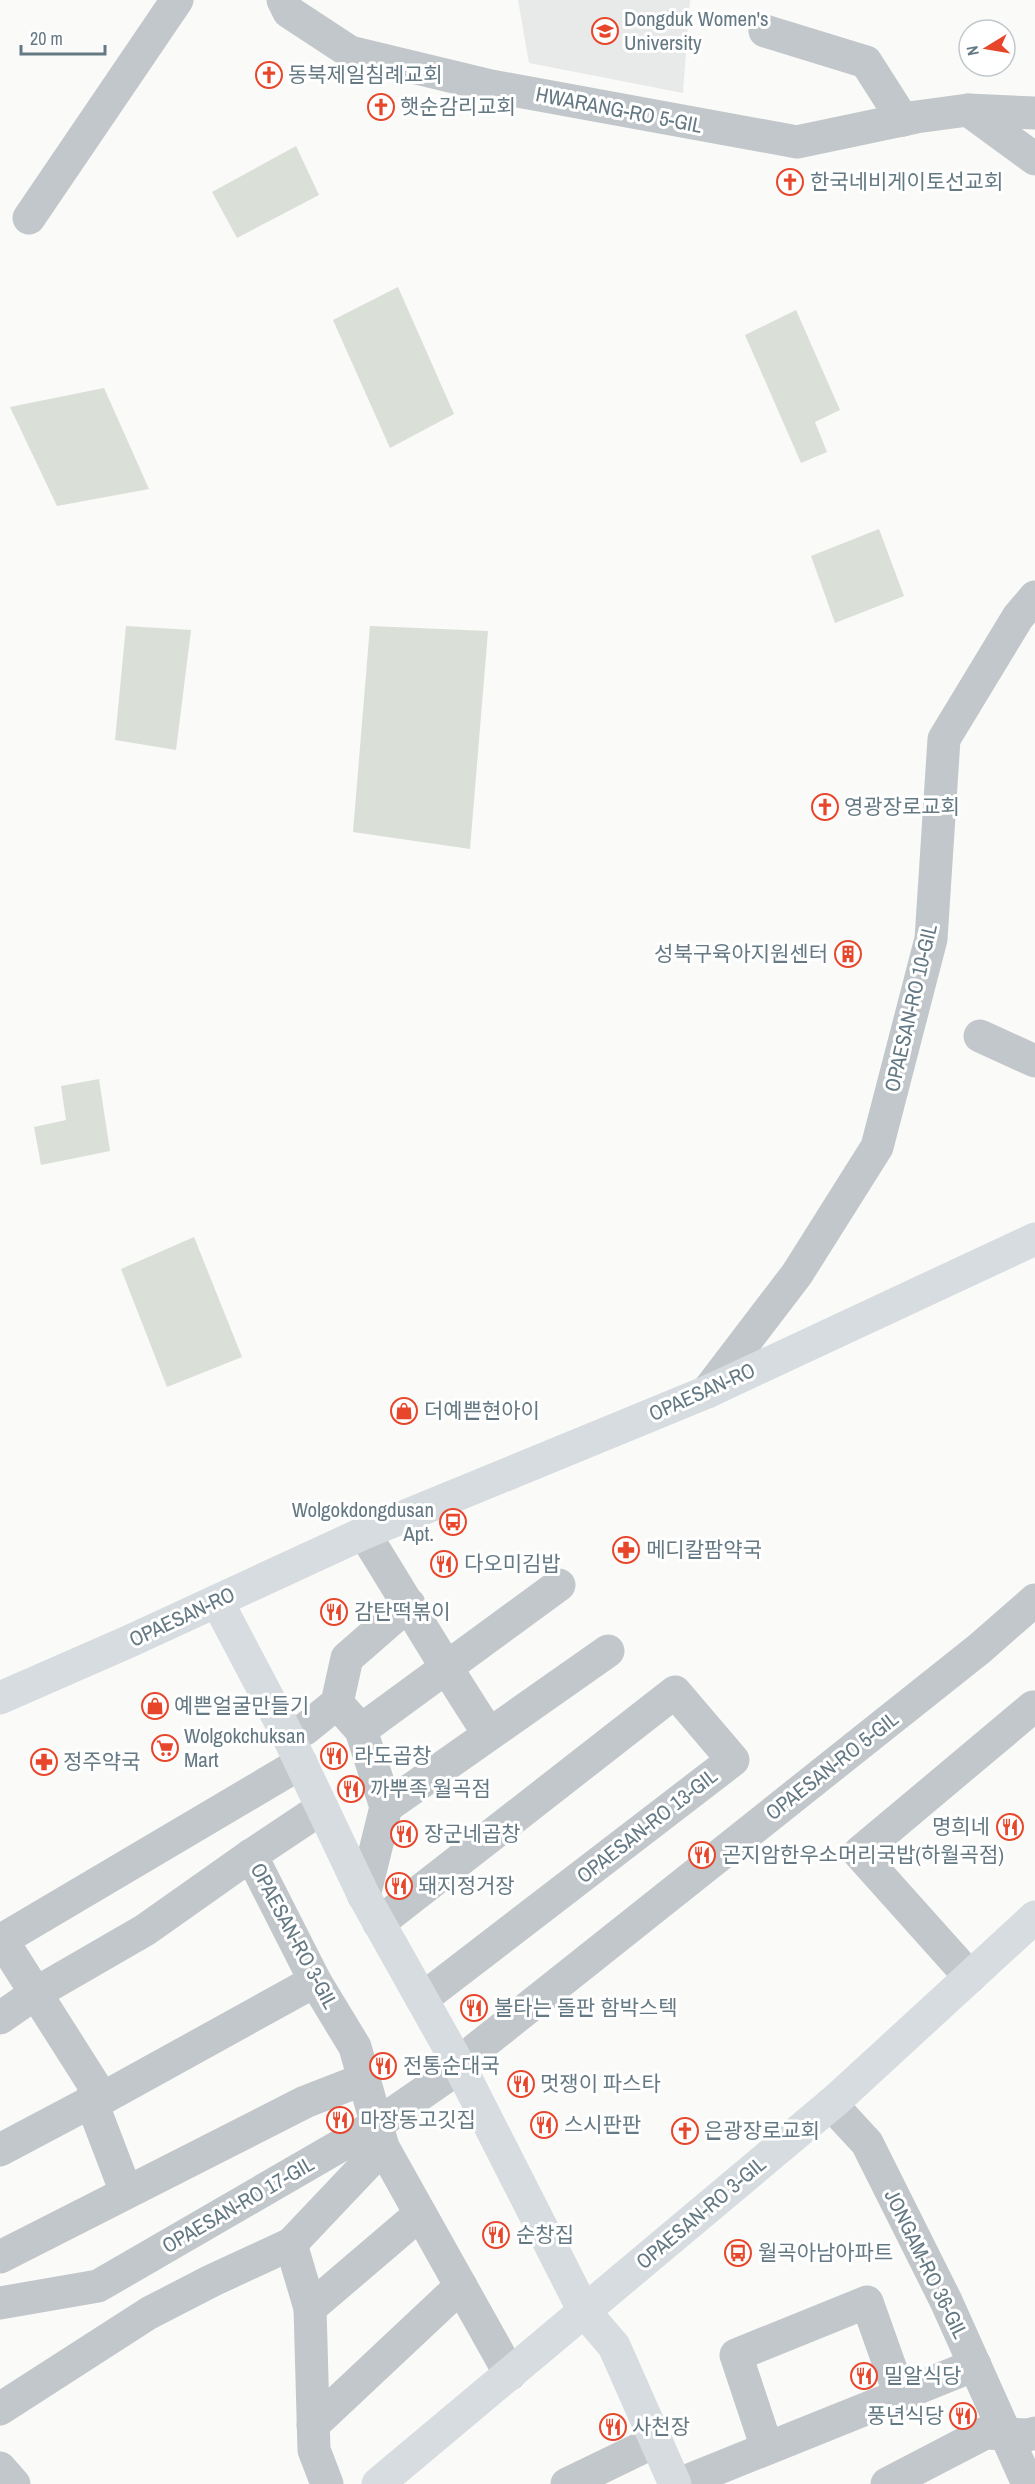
<svg xmlns="http://www.w3.org/2000/svg" width="1035" height="2484" viewBox="0 0 1035 2484" font-family="'Archivo Narrow','Noto Sans KR',sans-serif">
<style>
.built{fill:#e8eae9}
.green{fill:#dadfd7}
.lines{fill:none;stroke-linecap:round;stroke-linejoin:round}
.street{stroke:#c1c7ca;stroke-width:33}
.secondary{stroke:#d6dcdf;stroke-width:33}
.labels{text-anchor:middle;stroke-width:6;stroke-linejoin:round;paint-order:stroke}
.poi-label{font-size:21px;fill:#647983;stroke:#fff;text-anchor:start}
.street-label{font-size:21px;fill:#647983;stroke:#fff}
</style>
<rect width="100%" height="100%" fill="#fafaf8"/>
<polygon class="built" points="518,0 690,0 683,93 529,63"/>
<g class="green">
<polygon points="296,146 319,195 237,238 212,192"/>
<polygon points="398,287 454,414 390,448 333,320"/>
<polygon points="796,310 840,410 815,422 827,452 801,463 745,335"/>
<polygon points="104,388 149,489 57,506 10,407"/>
<polygon points="879,529 904,596 835,623 811,556"/>
<polygon points="126,626 191,630 176,750 115,740"/>
<polygon points="370,626 488,631 470,849 353,832"/>
<polygon points="99,1079 110,1151 41,1165 34,1127 66,1120 61,1086"/>
<polygon points="194,1237 242,1357 167,1387 121,1269"/>
</g>
<g class="lines">
<g class="street">
<polyline points="283,0 289,12 350,52 491,86 797,142 916,117 968,110 1035,159"/>
<polyline points="765,31 866,62 903,120"/>
<polyline points="968,110 1035,113"/>
<polyline points="29,218 177,0"/>
<polyline points="980,1036 1035,1061"/>
<polyline points="707,1392 797,1274 877,1147 931,939 944,739 1018,617 1035,597"/>
<path d="M364 1533C406 1600 445 1668 489 1734"/>
<polyline points="337,1703 361,1730 386,1807 364,1896"/>
<polyline points="361,1730 559,1585"/>
<polyline points="288,1736 305,1729 337,1703 347,1658 409,1604"/>
<polyline points="386,1807 608,1651"/>
<polyline points="251,1855 315,1981 355,2047 383,2147 510,2374"/>
<polyline points="379,1923 675,1692 733,1760 422,1999"/>
<polyline points="2,1940 94,2085 92,2103 126,2192"/>
<polyline points="0,1941 301,1763"/>
<polyline points="970,1977 859,1853 1033,1707 1035,1709"/>
<polyline points="0,2018 36,1993 145,1930 247,1858 322,1808"/>
<polyline points="831,2104 867,2143 946,2301 1028,2484"/>
<polyline points="0,2150 81,2107 105,2097 315,1981"/>
<polyline points="291,2244 310,2308"/>
<polyline points="0,2257 305,2102 364,2079"/>
<polyline points="0,2303 98,2286 376,2125 460,2067 476,2049 979,1649 1035,1600"/>
<polyline points="0,2409 149,2313 211,2281 291,2244 383,2147"/>
<polyline points="313,2425 461,2286"/>
<polyline points="767,2448 736,2355 867,2302 900,2395"/>
<polyline points="0,2468 14,2484"/>
<polyline points="327,2484 314,2450 310,2308 420,2214"/>
<polyline points="567,2484 656,2441"/>
<polyline points="679,2484 975,2365"/>
<polyline points="887,2484 985,2433 1028,2435 1035,2433"/>
</g>
<g class="secondary">
<polyline points="217,1601 288,1736 364,1896 460,2067 584,2311 614,2346 675,2484"/>
<polyline points="0,1698 130,1641 364,1533 707,1392 1035,1239"/>
<polyline points="378,2484 836,2100 1035,1917"/>
</g>
</g>
<defs>
<symbol id="university-ring" viewBox="-11 -11 22 22"><circle r="9.5" fill="#fff" stroke="#e7462b" stroke-width="1.5"/><path d="M0-5L7-2L0 1L-7-2ZM-4 1L0 2.5L4 1V4Q0 6-4 4Z" fill="#e7462b"/></symbol>
<symbol id="church-ring" viewBox="-11 -11 22 22"><circle r="9.5" fill="#fff" stroke="#e7462b" stroke-width="1.5"/><path d="M-1.2-6h2.4v3.5h3.3v2.4h-3.3V6h-2.4V-.1h-3.3v-2.4h3.3Z" fill="#e7462b"/></symbol>
<symbol id="building-ring" viewBox="-11 -11 22 22"><circle r="9.5" fill="#fff" stroke="#e7462b" stroke-width="1.5"/><path d="M-4-6H4V6H1V3H-1V6H-4ZM-2.5-4.3h1.7v1.8h-1.7ZM.8-4.3h1.7v1.8H.8ZM-2.5-1h1.7V.8h-1.7ZM.8-1h1.7V.8H.8Z" fill="#e7462b"/></symbol>
<symbol id="shop-ring" viewBox="-11 -11 22 22"><circle r="9.5" fill="#fff" stroke="#e7462b" stroke-width="1.5"/><path d="M-5-2.5h2.3a2.7 3.5 0 0 1 5.4 0H5L5.5 6h-11ZM-1.5-2.5h3a1.5 2.3 0 0 0-3 0Z" fill="#e7462b"/></symbol>
<symbol id="bus-ring" viewBox="-11 -11 22 22"><circle r="9.5" fill="#fff" stroke="#e7462b" stroke-width="1.5"/><path d="M-5-6H5V4H4V6H2V4H-2V6H-4V4H-5ZM-3.5-4V0h7V-4ZM-3.5 1.2v1.5H-2V1.2ZM2 1.2v1.5H3.5V1.2Z" fill="#e7462b"/></symbol>
<symbol id="pharmacy-ring" viewBox="-11 -11 22 22"><circle r="9.5" fill="#fff" stroke="#e7462b" stroke-width="1.5"/><path d="M-2-6h4v4h4v4h-4v4h-4v-4h-4v-4h4Z" fill="#e7462b"/></symbol>
<symbol id="restaurant-ring" viewBox="-11 -11 22 22"><circle r="9.5" fill="#fff" stroke="#e7462b" stroke-width="1.5"/><path d="M-5-6h1v4h1v-4h1v4h1v-4h1v5L-1.5 .5V6h-2V.5L-5-1ZM5-6V6H3V1.5H1.5Q1.5-4 5-6Z" fill="#e7462b"/></symbol>
<symbol id="supermarket-ring" viewBox="-11 -11 22 22"><circle r="9.5" fill="#fff" stroke="#e7462b" stroke-width="1.5"/><path d="M-6-5.5h2.5l.6 2H6L4.5 2H-2.5L-4.4-4H-6ZM-1.5 3.2a1.3 1.3 0 1 0 .1 0ZM3 3.2a1.3 1.3 0 1 0 .1 0Z" fill="#e7462b"/></symbol>
</defs>
<g fill-rule="evenodd">
<use href="#university-ring" x="590" y="16" width="30" height="30"/>
<use href="#church-ring" x="254" y="60" width="30" height="30"/>
<use href="#church-ring" x="366" y="92" width="30" height="30"/>
<use href="#church-ring" x="775" y="167" width="30" height="30"/>
<use href="#church-ring" x="810" y="792" width="30" height="30"/>
<use href="#building-ring" x="833" y="939" width="30" height="30"/>
<use href="#shop-ring" x="389" y="1396" width="30" height="30"/>
<use href="#bus-ring" x="438" y="1507" width="30" height="30"/>
<use href="#pharmacy-ring" x="611" y="1535" width="30" height="30"/>
<use href="#restaurant-ring" x="429" y="1549" width="30" height="30"/>
<use href="#restaurant-ring" x="319" y="1597" width="30" height="30"/>
<use href="#shop-ring" x="140" y="1691" width="30" height="30"/>
<use href="#supermarket-ring" x="150" y="1733" width="30" height="30"/>
<use href="#restaurant-ring" x="319" y="1741" width="30" height="30"/>
<use href="#pharmacy-ring" x="29" y="1747" width="30" height="30"/>
<use href="#restaurant-ring" x="336" y="1774" width="30" height="30"/>
<use href="#restaurant-ring" x="995" y="1812" width="30" height="30"/>
<use href="#restaurant-ring" x="389" y="1819" width="30" height="30"/>
<use href="#restaurant-ring" x="687" y="1840" width="30" height="30"/>
<use href="#restaurant-ring" x="384" y="1871" width="30" height="30"/>
<use href="#restaurant-ring" x="459" y="1993" width="30" height="30"/>
<use href="#restaurant-ring" x="368" y="2051" width="30" height="30"/>
<use href="#restaurant-ring" x="506" y="2069" width="30" height="30"/>
<use href="#restaurant-ring" x="325" y="2105" width="30" height="30"/>
<use href="#restaurant-ring" x="529" y="2110" width="30" height="30"/>
<use href="#church-ring" x="670" y="2116" width="30" height="30"/>
<use href="#restaurant-ring" x="481" y="2220" width="30" height="30"/>
<use href="#bus-ring" x="723" y="2238" width="30" height="30"/>
<use href="#restaurant-ring" x="849" y="2361" width="30" height="30"/>
<use href="#restaurant-ring" x="948" y="2401" width="30" height="30"/>
<use href="#restaurant-ring" x="598" y="2412" width="30" height="30"/>
</g>
<g class="labels">
<g class="poi-label">
<text x="624" y="26">Dongduk Women's<tspan x="624" dy="24">University</tspan></text>
<text x="288" y="82">동북제일침례교회</text>
<text x="400" y="114">햇순감리교회</text>
<text x="810" y="189">한국네비게이토선교회</text>
<text x="844" y="814">영광장로교회</text>
<text x="828" y="961" text-anchor="end">성북구육아지원센터</text>
<text x="424" y="1418">더예쁜현아이</text>
<text x="434" y="1517" text-anchor="end">Wolgokdongdusan<tspan x="434" dy="24">Apt.</tspan></text>
<text x="646" y="1557">메디칼팜약국</text>
<text x="464" y="1571">다오미김밥</text>
<text x="354" y="1619">감탄떡볶이</text>
<text x="174" y="1713">예쁜얼굴만들기</text>
<text x="184" y="1743">Wolgokchuksan<tspan x="184" dy="24">Mart</tspan></text>
<text x="354" y="1763">라도곱창</text>
<text x="63" y="1769">정주약국</text>
<text x="370" y="1796">까뿌족 월곡점</text>
<text x="990" y="1834" text-anchor="end">명희네</text>
<text x="424" y="1841">장군네곱창</text>
<text x="722" y="1862">곤지암한우소머리국밥(하월곡점)</text>
<text x="418" y="1893">돼지정거장</text>
<text x="494" y="2015">불타는 돌판 함박스텍</text>
<text x="403" y="2073">전통순대국</text>
<text x="540" y="2091">멋쟁이 파스타</text>
<text x="360" y="2127">마장동고깃집</text>
<text x="564" y="2132">스시판판</text>
<text x="704" y="2138">은광장로교회</text>
<text x="516" y="2242">순창집</text>
<text x="758" y="2260">월곡아남아파트</text>
<text x="884" y="2383">밀알식당</text>
<text x="944" y="2423" text-anchor="end">풍년식당</text>
<text x="632" y="2434">사천장</text>
</g>
<g class="street-label">
<text transform="translate(619 110) rotate(11)" y="7">HWARANG-RO 5-GIL</text>
<text transform="translate(911 1008) rotate(-77)" y="7">OPAESAN-RO 10-GIL</text>
<text transform="translate(702 1392) rotate(-24)" y="7">OPAESAN-RO</text>
<text transform="translate(182 1617) rotate(-25)" y="7">OPAESAN-RO</text>
<text transform="translate(832 1766) rotate(-38)" y="7">OPAESAN-RO 5-GIL</text>
<text transform="translate(647 1826) rotate(-38)" y="7">OPAESAN-RO 13-GIL</text>
<text transform="translate(294 1936) rotate(62)" y="7">OPAESAN-RO 3-GIL</text>
<text transform="translate(238 2205) rotate(-30)" y="7">OPAESAN-RO 17-GIL</text>
<text transform="translate(701 2213) rotate(-40)" y="7">OPAESAN-RO 3-GIL</text>
<text transform="translate(926 2264) rotate(64)" y="7">JONGAM-RO 36-GIL</text>
</g>
</g>
<g transform="translate(987 48) rotate(259)"><circle r="28" fill="#ffffff" stroke="#c1c9cd" stroke-width="1.5"/>
<path d="M0-4.5L10 22L0 15L-10 22Z" fill="#e7462b"/>
<text y="-9" font-size="16" font-weight="bold" text-anchor="middle" fill="#647983">N</text>
</g>
<path d="M21 45v9h84v-9" fill="none" stroke="#647983" stroke-width="3"/>
<text x="30" y="45" font-size="18" fill="#647983" stroke="#ffffff" stroke-width="4.5" paint-order="stroke">20 m</text>
</svg>
